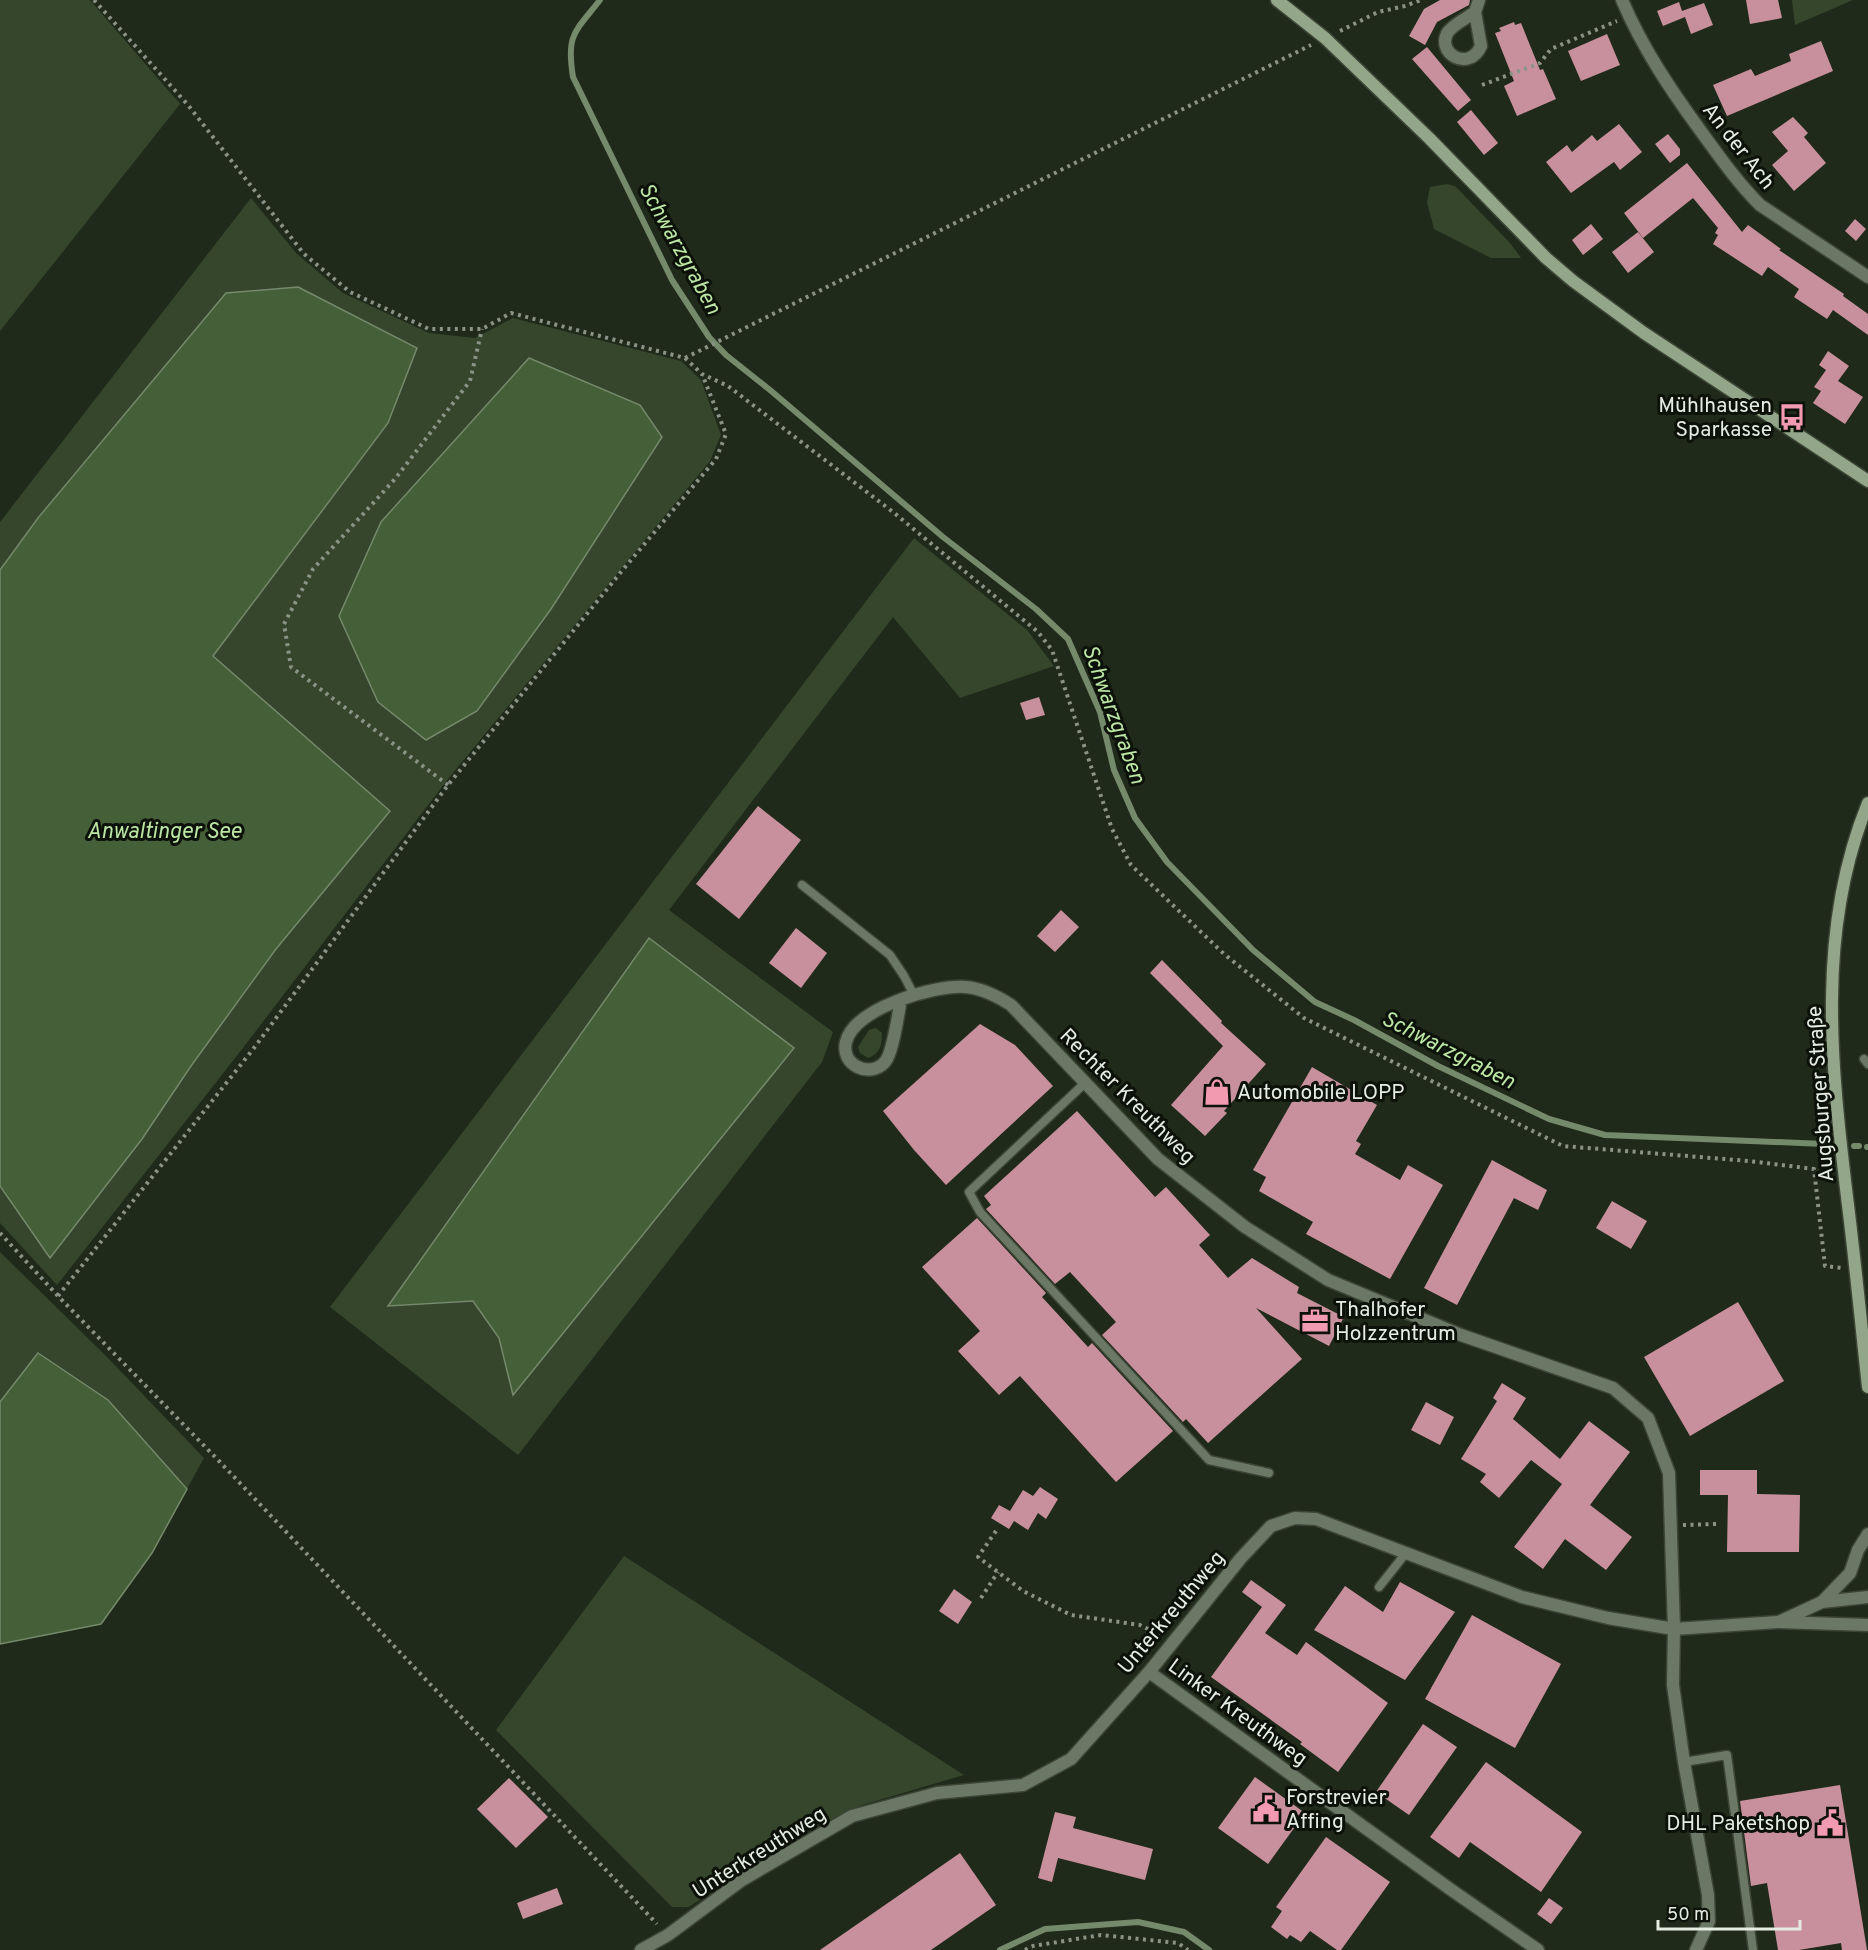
<svg xmlns="http://www.w3.org/2000/svg" width="1868" height="1950" viewBox="0 0 1868 1950" font-family="Overpass,sans-serif">
<style>
.green{fill:#35462c;fill-rule:evenodd}
.water{fill:#455f38;stroke:#75896b;stroke-width:1.5}
.lines{fill:none;stroke-linecap:round;stroke-linejoin:round}
.stream{stroke:#75896b;stroke-width:6}
.building{fill:#c8909d}
.lane-casing{stroke:#3c4536;stroke-width:11}
.street-casing{stroke:#3c4536;stroke-width:15}
.secondary-casing{stroke:#3c4536;stroke-width:15}
.path{stroke:#8a9386;stroke-width:4;stroke-dasharray:3 4.5;stroke-linecap:butt}
.lane{stroke:#6c7866;stroke-width:8}
.street{stroke:#6c7866;stroke-width:12}
.secondary{stroke:#93a689;stroke-width:12}
.labels{text-anchor:middle;stroke-width:6;stroke-linejoin:round;paint-order:stroke}
.street-label{font-size:21px;fill:#e5ece2;stroke:#0c110a}
.poi-label{font-size:21px;fill:#e5ece2;stroke:#0c110a;text-anchor:start}
.water-label{font-size:22px;font-style:italic;fill:#bbe6a4;stroke:#0c110a}
</style>
<rect width="100%" height="100%" fill="#202a1a"/>
<g class="green">
<polygon points="0,0 90,0 180,104 0,331"/>
<polygon points="1792,0 1853,0 1795,25"/>
<polygon points="1447,184 1455,186 1510,243 1521,258 1491,258 1434,229 1427,202 1430,187"/>
<path d="M251 198 296 253 343 293 429 333 475 338 513 318 681 361 701 380 721 435 710 461 448 779 243 1048 57 1285 0 1223V1186L51 1257 142 1139 191 1066 276 949 390 812 213 656 388 423 226 293 38 518 0 570V522ZM551 609 477 711 426 740Z"/>
<path d="M914 538 1027 630 1054 666 960 698 893 617 669 910 833 1032 822 1062 518 1455 330 1307ZM649 939 793 1047 513 1394 499 1338 473 1301 389 1306Z"/>
<path d="M876 1028 882 1033C882 1045 880 1054 868 1058L860 1053 858 1047 869 1030Z"/>
<polygon points="0,1252 107,1357 204,1458 187,1489 108,1400 39,1354 0,1402"/>
<polygon points="624,1556 964,1775 862,1805 779,1844 689,1907 672,1907 496,1730"/>
</g>
<g class="water">
<polygon points="298,287 417,348 388,423 213,656 390,811 276,949 191,1066 142,1139 50,1258 0,1186 0,570 38,518 226,293"/>
<polygon points="529,358 640,405 662,437 551,609 477,711 426,740 378,702 339,616 381,522"/>
<polygon points="649,938 794,1048 513,1395 499,1338 473,1301 388,1306"/>
<polygon points="38,1353 108,1400 187,1489 152,1553 101,1624 0,1644 0,1402"/>
</g>
<g class="lines">
<g class="stream">
<path d="M600 0C575 32 566 34 573 77L672 280 709 337 726 355 770 390 943 537 1036 609 1068 639 1100 712 1114 770 1135 818 1167 862 1253 950 1315 1002 1354 1020 1438 1066 1549 1119 1605 1135 1824 1144"/>
<polyline points="1854,1146 1859,1146"/>
<polyline points="1867,1147 1868,1147"/>
<polyline points="1000,1950 1045,1929 1138,1922 1184,1932 1209,1950"/>
</g>
</g>
<g class="building">
<polygon points="1440,0 1470,0 1469,5 1437,22 1425,45 1409,36 1424,9"/>
<polygon points="1746,0 1778,0 1782,18 1750,24"/>
<polygon points="1679,2 1682,11 1704,3 1713,25 1691,34 1685,17 1663,26 1657,11"/>
<polygon points="1514,22 1515,25 1521,23 1540,70 1543,69 1556,99 1517,116 1504,86 1514,81 1495,33 1501,31 1499,28"/>
<polygon points="1607,34 1620,65 1581,81 1568,51"/>
<polygon points="1821,41 1833,71 1727,116 1713,85 1751,69 1755,76 1791,61 1789,54"/>
<polygon points="1427,47 1471,100 1458,111 1412,59"/>
<polygon points="1471,110 1498,143 1484,155 1457,122"/>
<polygon points="1793,117 1808,133 1804,137 1826,163 1794,191 1772,165 1788,151 1772,132"/>
<polygon points="1619,124 1642,152 1620,170 1614,162 1571,193 1546,162 1567,145 1572,152 1592,135 1597,141"/>
<polygon points="1668,134 1680,149 1680,155 1670,163 1655,144"/>
<polygon points="1687,163 1742,232 1748,225 1781,249 1779,250 1844,294 1843,296 1868,314 1868,335 1833,310 1827,319 1794,297 1799,289 1768,267 1762,276 1713,244 1718,235 1715,233 1718,228 1693,198 1643,238 1624,213"/>
<polygon points="1855,219 1866,229 1856,241 1845,231"/>
<polygon points="1591,224 1603,239 1583,255 1572,240"/>
<polygon points="1638,232 1654,252 1628,273 1612,252"/>
<polygon points="1828,351 1849,366 1838,381 1863,397 1845,424 1813,403 1821,391 1814,387 1826,370 1819,365"/>
<polygon points="1039,697 1045,715 1026,720 1020,703"/>
<polygon points="758,806 801,840 739,919 696,884"/>
<polygon points="1061,910 1079,927 1055,952 1037,936"/>
<polygon points="796,928 827,953 801,988 769,963"/>
<polygon points="1162,960 1222,1021 1221,1023 1266,1064 1224,1111 1227,1113 1205,1136 1171,1105 1223,1046 1150,973"/>
<polygon points="980,1024 1015,1045 1053,1086 946,1185 914,1150 883,1111"/>
<polygon points="1312,1067 1377,1105 1356,1141 1361,1144 1355,1154 1400,1180 1408,1165 1443,1185 1390,1279 1306,1234 1313,1222 1259,1191 1266,1177 1253,1170"/>
<polygon points="1077,1111 1155,1197 1166,1187 1210,1235 1199,1245 1228,1278 1252,1258 1299,1287 1297,1293 1344,1317 1329,1346 1256,1308 1302,1359 1208,1443 1186,1419 1183,1422 1102,1335 1116,1322 1070,1272 1055,1284 986,1209 991,1205 984,1196"/>
<polygon points="1492,1160 1547,1190 1538,1210 1514,1198 1457,1305 1424,1288"/>
<polygon points="1612,1201 1647,1221 1631,1249 1596,1228"/>
<polygon points="977,1218 1046,1293 1042,1297 1088,1347 1092,1343 1173,1431 1116,1482 1020,1376 999,1395 958,1351 980,1331 922,1267"/>
<polygon points="1738,1302 1784,1381 1690,1436 1644,1357"/>
<polygon points="1502,1383 1526,1398 1513,1419 1560,1459 1589,1421 1630,1452 1590,1505 1632,1537 1606,1570 1565,1539 1543,1569 1514,1547 1562,1484 1531,1460 1499,1498 1480,1482 1486,1474 1461,1459 1497,1401 1493,1398"/>
<polygon points="1426,1402 1454,1417 1440,1445 1411,1430"/>
<polygon points="1700,1470 1757,1470 1757,1494 1800,1495 1799,1552 1727,1552 1728,1495 1700,1495"/>
<polygon points="1040,1487 1058,1499 1046,1519 1038,1513 1028,1530 1014,1521 1009,1529 991,1518 999,1505 1010,1511 1023,1490 1033,1496"/>
<polygon points="1251,1580 1286,1605 1265,1633 1297,1655 1306,1642 1388,1703 1338,1772 1300,1744 1302,1742 1211,1677 1262,1607 1242,1592"/>
<polygon points="1400,1582 1455,1612 1405,1680 1314,1630 1345,1586 1383,1612"/>
<polygon points="954,1589 972,1602 958,1624 939,1611"/>
<polygon points="1472,1615 1561,1664 1515,1748 1425,1699"/>
<polygon points="1423,1724 1457,1747 1409,1815 1376,1792"/>
<polygon points="1486,1762 1582,1832 1541,1892 1470,1842 1459,1858 1430,1837"/>
<polygon points="1255,1777 1305,1813 1268,1864 1218,1828"/>
<polygon points="509,1778 548,1817 516,1848 477,1809"/>
<polygon points="1840,1785 1867,1950 1842,1950 1841,1943 1799,1950 1778,1950 1767,1883 1751,1886 1740,1801"/>
<polygon points="1055,1812 1076,1817 1073,1828 1153,1849 1145,1880 1058,1858 1052,1882 1038,1878"/>
<polygon points="1326,1837 1390,1882 1341,1950 1337,1950 1310,1931 1301,1942 1290,1935 1287,1939 1271,1927 1282,1911 1276,1907"/>
<polygon points="960,1853 996,1905 931,1950 820,1950"/>
<polygon points="557,1888 563,1904 523,1919 517,1903"/>
<polygon points="1549,1898 1563,1908 1551,1924 1537,1914"/>
</g>
<g class="lines">
<defs>
<g id="lane">
<polyline points="802,885 890,955 904,976 914,995"/>
<polyline points="1864,1059 1868,1064"/>
<polyline points="1085,1083 969,1192 980,1212 1209,1460 1269,1473"/>
<polyline points="1379,1587 1406,1553"/>
<polyline points="1684,1762 1727,1755 1753,1950"/>
</g>
<g id="street">
<path d="M1622 0C1642 47 1670 89 1700 130 1719 156 1737 182 1760 205L1868 277"/>
<path d="M1475 12C1467 18 1454 24 1448 32 1435 53 1469 73 1481 46L1475 12 1479 0"/>
<path d="M901 1000C898 1014 893 1053 885 1062 870 1079 840 1065 846 1042 854 1008 934 985 965 987 982 988 997 996 1011 1005L1158 1159 1245 1227 1328 1280 1461 1335 1613 1388 1648 1418 1669 1473 1674 1629 1673 1685 1684 1762 1708 1895 1709 1921 1696 1950"/>
<polyline points="1822,1602 1850,1573 1858,1550 1868,1534"/>
<polyline points="1781,1621 1822,1602 1868,1597"/>
<polyline points="1149,1672 1450,1889 1538,1950"/>
<polyline points="641,1950 668,1935 742,1880 852,1816 937,1793 1023,1785 1071,1759 1149,1672 1241,1558 1271,1526 1295,1518 1316,1519 1522,1597 1608,1618 1674,1629 1778,1622 1868,1625"/>
</g>
<g id="secondary">
<polyline points="1277,0 1325,38 1429,138 1546,258 1573,281 1644,333 1868,481"/>
<path d="M1868 803C1816 930 1831 1064 1847 1197 1855 1260 1861 1323 1868 1387"/>
</g>
</defs>
<use href="#lane" class="lane-casing"/>
<use href="#street" class="street-casing"/>
<use href="#secondary" class="secondary-casing"/>
<g class="path">
<polyline points="94,0 188,105 304,254 350,292 429,329 482,329 511,313 685,358 1311,45"/>
<polyline points="1340,31 1378,12 1405,6 1421,0"/>
<polyline points="1482,85 1540,63 1551,49 1617,21"/>
<polyline points="685,358 702,374 728,386 893,512 1038,632 1052,650 1112,829 1131,865 1224,954 1304,1018 1563,1146 1749,1161 1814,1169 1825,1266 1843,1268"/>
<polyline points="448,785 291,667 284,624 313,569 395,479 470,381 482,329"/>
<polyline points="0,1233 58,1296 220,1462 657,1924"/>
<polyline points="58,1296 254,1048 448,785 621,572 716,459 726,434 702,374"/>
<polyline points="1683,1525 1716,1524"/>
<polyline points="996,1531 978,1557 1023,1591 1071,1615 1140,1625 1160,1635"/>
<polyline points="981,1598 998,1572"/>
<polyline points="1025,1950 1033,1946 1101,1935 1178,1943 1188,1950"/>
</g>
<use href="#lane" class="lane"/>
<use href="#street" class="street"/>
<use href="#secondary" class="secondary"/>
</g>
<defs>
<symbol id="bus-bare" viewBox="-9 -9 18 18"><path d="M-5-6H5V4H4V6H2V4H-2V6H-4V4H-5ZM-3.5-4V0h7V-4ZM-3.5 1.2v1.5H-2V1.2ZM2 1.2v1.5H3.5V1.2Z" fill="#f29aaf" stroke="#0c110a" stroke-width="2.5" paint-order="stroke"/></symbol>
<symbol id="shop-bare" viewBox="-9 -9 18 18"><path d="M-5-2.5h2.3a2.7 3.5 0 0 1 5.4 0H5L5.5 6h-11ZM-1.5-2.5h3a1.5 2.3 0 0 0-3 0Z" fill="#f29aaf" stroke="#0c110a" stroke-width="2.5" paint-order="stroke"/></symbol>
<symbol id="office-bare" viewBox="-9 -9 18 18"><path d="M-6-3h4V-5.5h4V-3h4V5H-6ZM-1-4.5V-3h2v-1.5ZM-6 0V1H6V0Z" fill="#f29aaf" stroke="#0c110a" stroke-width="2.5" paint-order="stroke"/></symbol>
<symbol id="civic-bare" viewBox="-9 -9 18 18"><path d="M-.6-6.5H3V-4.5H.6V-3L4-1V1h2V6H-6V1h2V-1L-.6-3ZM-1.2 2.5V6h2.4V2.5Z" fill="#f29aaf" stroke="#0c110a" stroke-width="2.5" paint-order="stroke"/></symbol>
</defs>
<g fill-rule="evenodd">
<use href="#bus-bare" x="1773" y="398" width="38" height="38"/>
<use href="#shop-bare" x="1198" y="1073" width="38" height="38"/>
<use href="#office-bare" x="1296" y="1302" width="38" height="38"/>
<use href="#civic-bare" x="1247" y="1790" width="38" height="38"/>
<use href="#civic-bare" x="1811" y="1804" width="38" height="38"/>
</g>
<g class="labels">
<g class="street-label">
<text transform="translate(1739 146) rotate(52)" y="7">An der Ach</text>
<text transform="translate(1820 1094) rotate(-94)" y="7">Augsburger Straße</text>
<text transform="translate(1128 1096) rotate(45)" y="7">Rechter Kreuthweg</text>
<text transform="translate(1171 1612) rotate(-50)" y="7">Unterkreuthweg</text>
<text transform="translate(1238 1712) rotate(36)" y="7">Linker Kreuthweg</text>
<text transform="translate(759 1852) rotate(-32)" y="7">Unterkreuthweg</text>
</g>
<g class="poi-label">
<text x="1772" y="412" text-anchor="end">Mühlhausen<tspan x="1772" dy="24">Sparkasse</tspan></text>
<text x="1237" y="1099">Automobile LOPP</text>
<text x="1335" y="1316">Thalhofer<tspan x="1335" dy="24">Holzzentrum</tspan></text>
<text x="1286" y="1804">Forstrevier<tspan x="1286" dy="24">Affing</tspan></text>
<text x="1810" y="1830" text-anchor="end">DHL Paketshop</text>
</g>
<g class="water-label">
<text transform="translate(681 248) rotate(61)" y="8">Schwarzgraben</text>
<text transform="translate(1115 714) rotate(70)" y="8">Schwarzgraben</text>
<text x="164" y="838">Anwaltinger See</text>
<text transform="translate(1449 1049) rotate(27)" y="8">Schwarzgraben</text>
</g>
</g>
<path d="M1658 1920v9h142v-9" fill="none" stroke="#e5ece2" stroke-width="3"/>
<text x="1667" y="1920" font-size="18" fill="#e5ece2" stroke="#0c110a" stroke-width="4.5" paint-order="stroke">50 m</text>
</svg>
